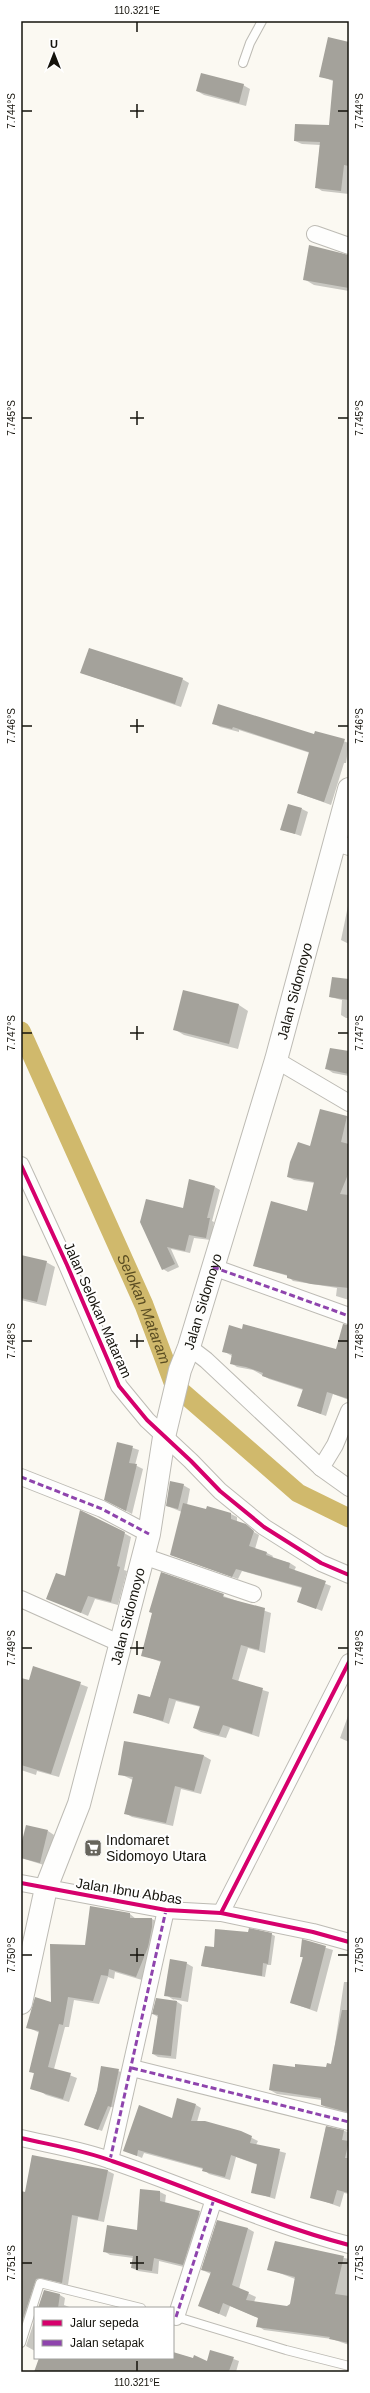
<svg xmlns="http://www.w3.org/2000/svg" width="370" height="2393" viewBox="0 0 370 2393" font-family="Helvetica,sans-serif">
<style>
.shadow{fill:#0003}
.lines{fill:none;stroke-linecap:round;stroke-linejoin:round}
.canal{stroke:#d0b96c;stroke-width:19}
.building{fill:#a4a29b}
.lane-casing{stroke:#bdbbb4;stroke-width:10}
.street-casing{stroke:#bdbbb4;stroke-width:18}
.secondary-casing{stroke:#bdbbb4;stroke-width:24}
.lane{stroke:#fefefd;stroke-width:8}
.street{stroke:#fefefd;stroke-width:16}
.secondary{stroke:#fefefd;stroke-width:22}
.quiet{stroke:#8e44ad;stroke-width:3;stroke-dasharray:6 3;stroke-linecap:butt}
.cycleway-casing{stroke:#fff;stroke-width:6}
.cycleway{stroke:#d6006c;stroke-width:4}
.ticks{fill:none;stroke:#15130c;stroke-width:1.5}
.labels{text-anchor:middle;stroke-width:4;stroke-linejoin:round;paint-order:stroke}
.street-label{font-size:14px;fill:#15130c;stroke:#fff}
.poi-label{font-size:14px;fill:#15130c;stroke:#fff;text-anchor:start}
.water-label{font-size:15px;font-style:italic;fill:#5a4d22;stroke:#fff}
.neatline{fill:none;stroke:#15130c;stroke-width:1.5}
.ticks-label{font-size:10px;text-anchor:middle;fill:#15130c}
</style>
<rect width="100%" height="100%" fill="#fbf9f2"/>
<g class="shadow">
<polygon points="349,43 349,107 333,81 320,76"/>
<polygon points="243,85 250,89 246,106 204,95 197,91"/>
<polygon points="349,132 349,194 322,191 316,187 320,145 302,144 295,141"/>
<polygon points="349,255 349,291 314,285 304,279"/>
<polygon points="82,673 182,679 189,683 181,707"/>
<polygon points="213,723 315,735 316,732 349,743 346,763 344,763 331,805 298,793 310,753 239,730 239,732 220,727"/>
<polygon points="302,809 308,812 301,836 281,829"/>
<polygon points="349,901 349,944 341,940"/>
<polygon points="349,980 349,1018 346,1018 341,1015 342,1000 330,997"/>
<polygon points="184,991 239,1005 248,1011 238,1049 184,1035 174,1029"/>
<polygon points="349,1052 349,1076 333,1073 327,1069"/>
<polygon points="347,1116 349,1118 347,1145 349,1145 349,1300 336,1296 337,1288 293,1281 288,1276 254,1266 307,1212 315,1183 294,1180 288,1177 311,1147"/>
<polygon points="215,1187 220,1190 212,1221 214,1222 211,1240 194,1238 190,1253 171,1249 179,1267 168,1272 163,1269 141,1222 183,1209"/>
<polygon points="21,1256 46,1262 55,1267 46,1306 21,1300"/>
<polygon points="349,1331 349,1400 333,1394 326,1416 298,1406 303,1390 269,1379 253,1370 237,1367 231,1363 232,1356 223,1351 336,1350"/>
<polygon points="118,1443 139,1450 135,1465 143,1469 132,1514 111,1503"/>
<polygon points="183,1485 190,1489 187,1505 207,1510 208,1507 231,1514 237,1517 237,1522 259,1535 255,1549 267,1553 273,1556 272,1558 290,1563 296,1567 294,1571 331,1586 322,1611 298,1601 302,1588 242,1571 238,1579 171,1555 182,1512 167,1506"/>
<polygon points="124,1533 131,1537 124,1570 127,1571 118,1605 95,1599 88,1616 47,1598 66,1578"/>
<polygon points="162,1574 271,1613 265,1653 248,1648 238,1682 269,1692 259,1737 230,1728 226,1738 201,1732 194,1728 201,1707 176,1701 169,1724 134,1712 150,1698 161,1662 142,1655"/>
<polygon points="34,1667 88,1687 59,1777 37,1771 36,1775 21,1770 21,1679 29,1681"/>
<polygon points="348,1716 349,1716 349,1742 340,1738"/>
<polygon points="125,1743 204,1756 211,1760 201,1794 181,1789 173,1826 132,1817 125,1813 133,1780 120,1774"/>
<polygon points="48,1831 54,1835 47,1866 21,1858 21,1849"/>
<polygon points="130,1914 136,1919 152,1919 158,1922 142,1980 115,1972 114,1979 108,1977 99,2004 74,2000 69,2027 65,2027 54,2069 77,2078 69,2102 46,2095 40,2091 35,2074 30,2071 40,2033 27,2027 52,2003 86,1946"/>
<polygon points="271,1934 275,1936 271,1965 267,1965 265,1977 202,1966 214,1948"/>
<polygon points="303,1941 333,1950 317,2012 292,2003 303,1958 301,1956"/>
<polygon points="186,1963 193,1967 188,2002 173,1999 182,2005 176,2059 158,2057 153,2054 158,2017 153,2014 177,2002 166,1995"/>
<polygon points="344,1982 349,1982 349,2114 329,2109 322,2105 322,2100 277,2094 270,2090 296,2068 327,2068 332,2065"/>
<polygon points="102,2068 122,2072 115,2108 111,2107 102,2131 86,2125 99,2084"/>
<polygon points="196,2105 201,2108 197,2122 240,2132 258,2141 256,2145 286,2153 275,2199 252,2192 258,2165 236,2157 230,2180 209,2174 203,2169 144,2153 142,2158 124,2150"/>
<polygon points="326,2127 349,2132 349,2194 344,2193 340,2207 312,2197"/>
<polygon points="32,2156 108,2171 114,2174 104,2222 78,2217 68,2285 48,2280 41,2284 21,2345 21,2192 26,2193"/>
<polygon points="141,2190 160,2192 166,2195 165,2203 205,2215 188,2268 159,2261 158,2274 138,2271 132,2268 133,2258 110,2255 104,2251 138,2231"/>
<polygon points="247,2228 254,2232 239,2289 256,2297 254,2302 288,2307 291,2305 295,2279 269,2269 276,2243 349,2259 349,2345 332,2339 264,2330 258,2326 259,2318 230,2306 226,2317 199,2305 211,2274 202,2270"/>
<polygon points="60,2295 65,2298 64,2305 72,2308 39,2308"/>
<polygon points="35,2319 35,2351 26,2346"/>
<polygon points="211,2351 239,2361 236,2372 35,2372 40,2358 173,2358 173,2353 207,2362"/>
</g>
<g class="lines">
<path class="canal" id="s1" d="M21 1031 144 1305 174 1385 298 1493 349 1518"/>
</g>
<g class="building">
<polygon points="328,37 349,42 349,166 344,165 341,191 315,188 320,142 294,141 295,124 329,125 333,80 319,77"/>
<polygon points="201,73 244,84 239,103 196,91"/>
<polygon points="309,245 349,255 349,288 303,280"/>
<polygon points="89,648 183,678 175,704 80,673"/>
<polygon points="218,704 314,734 315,731 345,739 324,802 297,793 309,752 233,727 232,729 212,724"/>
<polygon points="288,804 302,808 295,834 280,830"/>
<polygon points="332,977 349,979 349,1000 329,997"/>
<polygon points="183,990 239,1004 229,1044 173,1030"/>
<polygon points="330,1048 349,1051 349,1074 325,1069"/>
<polygon points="320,1109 347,1116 341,1142 349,1144 349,1172 340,1194 349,1195 349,1288 311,1284 287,1278 287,1275 253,1266 271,1201 307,1211 314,1182 287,1177 290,1162 298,1142 310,1146"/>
<polygon points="189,1179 215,1186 207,1218 210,1218 206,1238 189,1235 185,1251 167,1247 175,1264 162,1270 140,1222 146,1199 183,1208"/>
<polygon points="21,1255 47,1261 37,1302 21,1298"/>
<polygon points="243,1324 336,1349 343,1324 349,1325 349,1399 327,1392 321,1414 297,1406 303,1389 262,1376 263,1373 246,1367 230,1364 232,1354 222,1352 229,1325 242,1329"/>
<polygon points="117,1442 133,1446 129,1463 137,1464 126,1511 104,1500"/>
<polygon points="170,1481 184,1484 178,1509 166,1506"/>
<polygon points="183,1503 206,1509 207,1506 231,1513 231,1519 246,1524 254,1531 249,1546 267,1552 266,1555 290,1563 289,1568 326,1581 316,1609 297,1602 302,1587 236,1569 232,1577 170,1555"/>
<polygon points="80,1510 125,1532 117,1566 120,1567 111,1602 88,1596 81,1613 46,1599 56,1573 65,1576"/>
<polygon points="161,1572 224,1594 223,1597 265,1608 259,1650 241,1645 232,1679 263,1688 252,1734 223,1725 219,1735 193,1728 200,1706 169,1698 163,1721 133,1713 138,1694 150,1697 161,1661 141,1656 152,1613 149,1612"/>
<polygon points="33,1666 81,1682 51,1774 21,1765 21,1678 29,1680"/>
<polygon points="124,1741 204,1755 194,1791 175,1786 166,1823 124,1814 133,1777 118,1775"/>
<polygon points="26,1825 48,1830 40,1863 21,1858 21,1845"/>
<polygon points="90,1906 130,1913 130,1918 152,1918 152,1927 148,1947 136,1977 109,1969 108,1976 101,1975 93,2001 68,1997 63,2025 59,2024 48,2067 71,2073 63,2099 30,2089 34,2073 29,2072 39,2031 26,2028 35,1997 51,2002 50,1944 85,1945"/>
<polygon points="249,1928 272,1933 268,1964 263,1963 262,1976 201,1966 205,1946 214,1947 215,1929 248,1932"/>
<polygon points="302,1939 326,1946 310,2009 290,2003 303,1957 300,1957"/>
<polygon points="170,1959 187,1962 181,1998 164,1996"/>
<polygon points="156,1998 177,2001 171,2056 152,2054 158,2015 152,2014"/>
<polygon points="342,2010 349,2010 349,2098 347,2112 321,2105 321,2098 269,2090 273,2064 295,2067 295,2064 326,2067 327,2063 331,2064"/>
<polygon points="101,2066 119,2069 111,2107 108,2106 98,2130 84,2125 97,2091"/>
<polygon points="177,2098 196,2104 191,2121 205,2121 241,2131 252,2136 250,2143 280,2149 270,2197 251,2193 257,2164 231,2155 225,2177 202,2171 203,2168 138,2150 137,2156 123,2151 139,2105 172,2118"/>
<polygon points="326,2126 344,2130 342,2140 349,2141 345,2158 349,2158 349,2193 337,2190 333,2204 310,2198"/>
<polygon points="32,2155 108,2170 98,2220 72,2215 62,2283 41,2278 36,2279 22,2322 21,2191 25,2192"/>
<polygon points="140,2189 160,2191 160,2201 200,2211 183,2265 154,2258 152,2271 131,2268 133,2256 103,2252 107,2225 137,2230"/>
<polygon points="217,2220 248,2228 232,2285 249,2292 246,2300 287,2306 290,2304 295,2277 267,2270 275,2241 344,2256 335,2294 349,2296 349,2343 329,2339 330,2337 256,2327 258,2318 223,2303 219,2314 198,2306 211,2272 201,2270"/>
<polygon points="44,2290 60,2294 58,2308 38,2308"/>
<polygon points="210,2350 234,2357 229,2371 232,2372 34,2372 39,2358 173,2358 173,2352 193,2358 194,2355 207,2361"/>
</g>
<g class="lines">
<defs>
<g id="lane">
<polyline points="243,63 250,43 262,21"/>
<polyline points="174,2316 286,2350 349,2366"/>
<polyline points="21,2343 40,2283 141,2308"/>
</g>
<g id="street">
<polyline points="315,234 349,246"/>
<polyline points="336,843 349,847"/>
<polyline points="276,1060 349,1103"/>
<polyline points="21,1165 67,1265 119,1386 147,1420 191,1461 220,1491 264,1527 321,1563 349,1575"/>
<polyline points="213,1267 349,1316"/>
<polyline points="189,1347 206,1360 321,1468 349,1488"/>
<polyline points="321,1468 335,1445 349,1411"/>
<polyline points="21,1477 102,1509 149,1534"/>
<polyline points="143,1556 253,1594"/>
<polyline points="21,1599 119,1643"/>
<polyline points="21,1883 166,1910 221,1913 313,1932 349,1942"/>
<polyline points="221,1913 349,1662"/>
<polyline points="132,2068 349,2122"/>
<path d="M21 2138C51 2145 83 2150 112 2161 191 2188 268 2224 349 2245"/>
<polyline points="110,2160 166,1910"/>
<polyline points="176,2317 214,2199"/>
</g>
<g id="secondary">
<path id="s2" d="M21 2003 46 1888 79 1804 149 1534 164 1437 180 1370 189 1347 276 1060 349 789"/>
</g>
</defs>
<use href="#lane" class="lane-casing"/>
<use href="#street" class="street-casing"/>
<use href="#secondary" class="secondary-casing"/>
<use href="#lane" class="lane"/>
<use href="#street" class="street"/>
<use href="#secondary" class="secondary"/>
<g class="quiet">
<polyline points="213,1267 349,1316"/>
<polyline points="21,1477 102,1509 149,1534"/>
<polyline points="132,2068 349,2122"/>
<polyline points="110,2160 166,1910 164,1910"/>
<polyline points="176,2317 214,2199"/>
</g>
<defs>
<g id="cycleway">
<polyline points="21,1165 67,1265 119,1386 147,1420 191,1461 220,1491 264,1527 321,1563 349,1575"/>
<polyline points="21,1883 166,1910 221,1913 313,1932 349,1942"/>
<polyline points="221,1913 349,1662"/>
<path d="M21 2138C51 2145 83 2150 112 2161 191 2188 268 2224 349 2245"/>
</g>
</defs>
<use href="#cycleway" class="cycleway-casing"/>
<use href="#cycleway" class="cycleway"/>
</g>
<path class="ticks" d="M137 22V32M137 104V118M22 111H32M130 111H144M338 111H348M137 411V425M22 418H32M130 418H144M338 418H348M137 719V733M22 726H32M130 726H144M338 726H348M137 1026V1040M22 1033H32M130 1033H144M338 1033H348M137 1334V1348M22 1341H32M130 1341H144M338 1341H348M137 1641V1655M22 1648H32M130 1648H144M338 1648H348M137 1948V1962M22 1955H32M130 1955H144M338 1955H348M137 2256V2270M22 2263H32M130 2263H144M338 2263H348M137 2361V2371"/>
<defs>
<symbol id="supermarket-square" viewBox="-11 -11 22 22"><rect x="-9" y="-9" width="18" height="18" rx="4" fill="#66645c" stroke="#fff"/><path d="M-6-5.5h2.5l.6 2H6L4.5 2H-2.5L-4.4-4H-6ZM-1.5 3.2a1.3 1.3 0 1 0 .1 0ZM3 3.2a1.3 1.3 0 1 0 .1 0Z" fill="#fff"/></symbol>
</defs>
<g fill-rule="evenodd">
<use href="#supermarket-square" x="83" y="1838" width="20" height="20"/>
</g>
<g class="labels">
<g class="street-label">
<text dy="5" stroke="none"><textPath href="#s2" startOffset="1050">Jalan Sidomoyo</textPath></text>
<text dy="5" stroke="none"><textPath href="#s2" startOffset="726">Jalan Sidomoyo</textPath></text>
<text transform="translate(98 1310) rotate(66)" y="5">Jalan Selokan Mataram</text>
<text dy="5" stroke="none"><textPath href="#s2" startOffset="402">Jalan Sidomoyo</textPath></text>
<text transform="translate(129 1891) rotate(9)" y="5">Jalan Ibnu Abbas</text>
</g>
<g class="poi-label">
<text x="106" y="1845">Indomaret<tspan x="106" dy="16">Sidomoyo Utara</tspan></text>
</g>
<g class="water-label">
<text dy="5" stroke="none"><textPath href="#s1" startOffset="304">Selokan Mataram</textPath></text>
</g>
</g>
<rect width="370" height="2393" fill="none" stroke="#ffffff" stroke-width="44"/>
<rect x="34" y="2307" width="140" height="52" fill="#ffffff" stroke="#a1a19e"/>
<rect x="42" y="2320" width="20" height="6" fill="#d6006c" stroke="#a1a19e"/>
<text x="70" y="2327" font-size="12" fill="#15130c">Jalur sepeda</text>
<rect x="42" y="2340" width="20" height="6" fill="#8e44ad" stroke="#a1a19e"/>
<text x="70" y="2347" font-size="12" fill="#15130c">Jalan setapak</text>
<g transform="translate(54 54)" stroke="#ffffff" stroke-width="3" paint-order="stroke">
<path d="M0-3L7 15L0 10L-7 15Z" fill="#15130c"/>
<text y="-6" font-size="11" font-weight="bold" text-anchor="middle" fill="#15130c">U</text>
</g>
<rect x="22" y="22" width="326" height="2349" class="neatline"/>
<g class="ticks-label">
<text x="137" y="14">110.321°E</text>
<text transform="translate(11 111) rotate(-90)" y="4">7.744°S</text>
<text transform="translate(359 111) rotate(-90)" y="4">7.744°S</text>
<text transform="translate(11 418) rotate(-90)" y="4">7.745°S</text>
<text transform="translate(359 418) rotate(-90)" y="4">7.745°S</text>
<text transform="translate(11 726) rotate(-90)" y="4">7.746°S</text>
<text transform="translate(359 726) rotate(-90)" y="4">7.746°S</text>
<text transform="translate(11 1033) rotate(-90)" y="4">7.747°S</text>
<text transform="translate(359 1033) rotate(-90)" y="4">7.747°S</text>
<text transform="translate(11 1341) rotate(-90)" y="4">7.748°S</text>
<text transform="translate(359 1341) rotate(-90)" y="4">7.748°S</text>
<text transform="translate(11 1648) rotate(-90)" y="4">7.749°S</text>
<text transform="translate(359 1648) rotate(-90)" y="4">7.749°S</text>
<text transform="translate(11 1955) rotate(-90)" y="4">7.750°S</text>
<text transform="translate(359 1955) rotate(-90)" y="4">7.750°S</text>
<text transform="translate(11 2263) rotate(-90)" y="4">7.751°S</text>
<text transform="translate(359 2263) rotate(-90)" y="4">7.751°S</text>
<text x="137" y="2386">110.321°E</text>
</g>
</svg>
